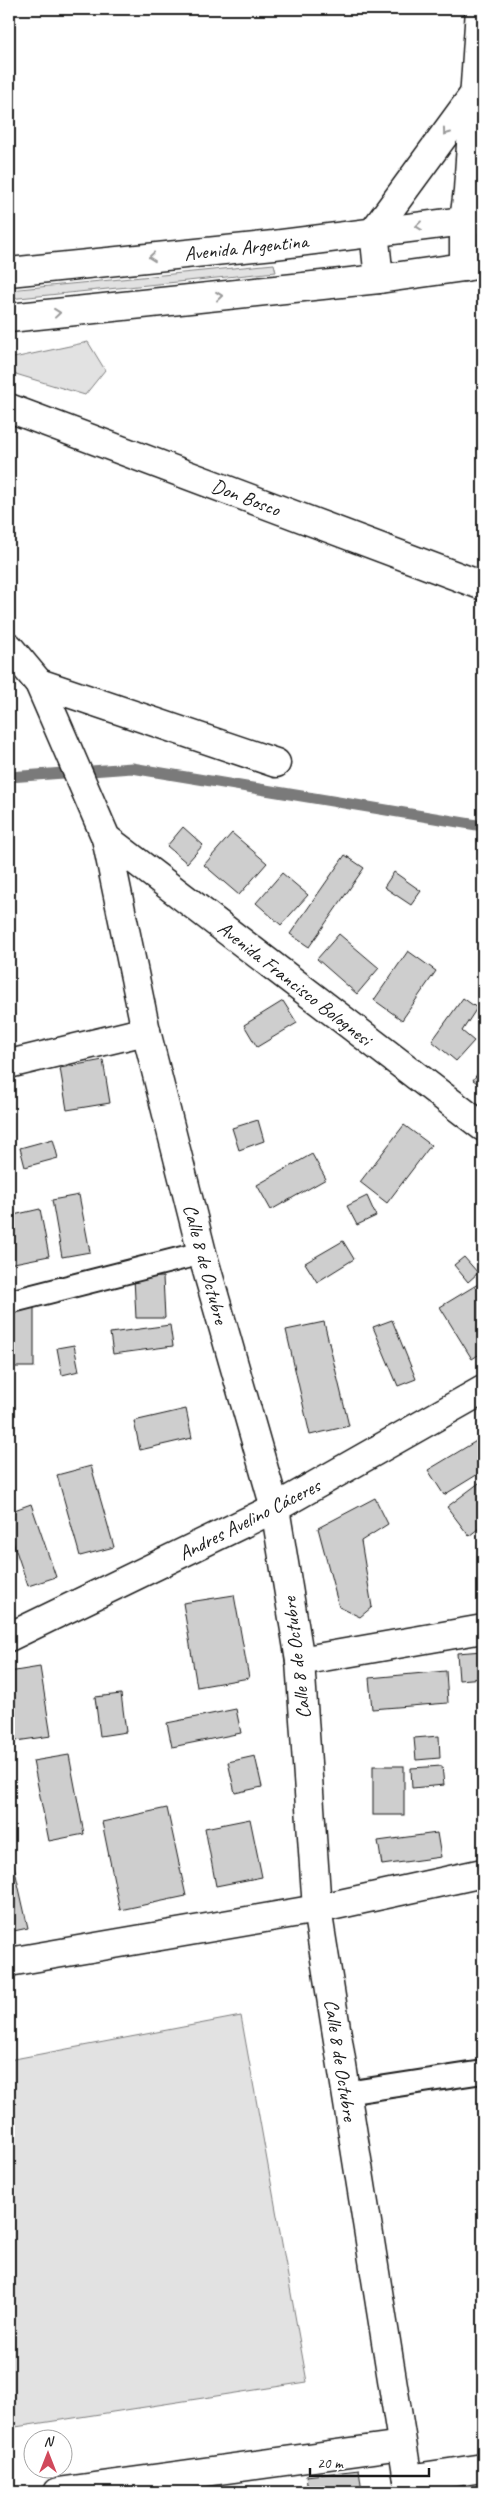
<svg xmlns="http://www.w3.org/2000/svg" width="492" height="2501" viewBox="0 0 492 2501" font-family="Caveat,sans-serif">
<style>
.green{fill:#e2e2e2;stroke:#7f7f7f}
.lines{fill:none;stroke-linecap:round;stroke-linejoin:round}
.stream{stroke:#7a7a7a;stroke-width:11}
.building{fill:#cecece;stroke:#1c1c1c}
.lane-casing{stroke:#1c1c1c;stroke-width:26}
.street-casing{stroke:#1c1c1c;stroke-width:31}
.secondary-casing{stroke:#1c1c1c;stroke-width:31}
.lane{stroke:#fff;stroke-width:22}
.street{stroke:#fff;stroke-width:28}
.secondary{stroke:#fff;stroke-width:28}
.oneway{stroke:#999}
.labels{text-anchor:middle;stroke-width:4;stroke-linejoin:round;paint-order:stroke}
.street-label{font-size:20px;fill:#1c1c1c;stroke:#fff}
</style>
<rect width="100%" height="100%" fill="#fff"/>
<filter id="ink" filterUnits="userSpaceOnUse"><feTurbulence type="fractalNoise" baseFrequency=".02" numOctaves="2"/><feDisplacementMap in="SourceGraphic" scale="10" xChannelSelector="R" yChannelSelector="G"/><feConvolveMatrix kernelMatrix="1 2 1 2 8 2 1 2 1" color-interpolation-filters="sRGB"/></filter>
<g filter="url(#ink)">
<g class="green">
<polygon points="274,264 276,272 9,299 9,290"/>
<polygon points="88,342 105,370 85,395 9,372 9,359"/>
<polygon points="241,2016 307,2382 9,2428 9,2060"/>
</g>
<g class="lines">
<polyline class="stream" points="9,777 132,768 483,826"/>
</g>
<g class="building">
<polygon points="183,827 203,845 187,863 167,846"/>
<polygon points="232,833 267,863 239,895 204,865"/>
<polygon points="345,855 364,868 309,947 290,934"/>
<polygon points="394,872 421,891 411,905 384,887"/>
<polygon points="282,873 308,895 281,925 256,903"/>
<polygon points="339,934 379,968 357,994 317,959"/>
<polygon points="408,951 436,971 402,1020 374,1000"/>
<polygon points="463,998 477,1008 462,1031 474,1041 456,1061 432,1041"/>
<polygon points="283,1001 297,1023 257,1047 244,1025"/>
<polygon points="103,1060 110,1103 67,1110 60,1068"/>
<polygon points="483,1066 483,1087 473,1080"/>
<polygon points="258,1120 264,1141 239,1150 232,1128"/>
<polygon points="404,1125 431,1145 387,1203 360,1182"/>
<polygon points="53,1139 58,1158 25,1167 20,1148"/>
<polygon points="312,1154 326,1179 271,1210 257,1185"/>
<polygon points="79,1195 90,1252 62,1257 52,1200"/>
<polygon points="367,1196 376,1216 357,1225 347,1206"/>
<polygon points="40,1209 49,1256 9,1264 9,1216"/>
<polygon points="343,1241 354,1259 317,1282 305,1263"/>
<polygon points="464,1257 478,1273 468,1282 454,1265"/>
<polygon points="163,1277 165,1318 136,1318 134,1278"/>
<polygon points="483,1281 483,1352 472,1359 440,1307"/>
<rect x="9" y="1307" width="25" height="60"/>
<polygon points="392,1320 416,1379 398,1386 373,1327"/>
<polygon points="324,1322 349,1426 310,1435 286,1330"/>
<polygon points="170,1325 173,1346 113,1354 110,1333"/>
<polygon points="74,1345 79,1371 62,1375 57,1348"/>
<polygon points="186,1409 192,1438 140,1450 134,1421"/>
<polygon points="483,1437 483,1471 444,1495 428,1470"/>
<polygon points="91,1466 114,1547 80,1556 57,1475"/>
<polygon points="483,1480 483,1525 469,1536 447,1507"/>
<polygon points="375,1498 388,1524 361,1541 372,1607 360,1617 339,1607 318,1528"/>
<polygon points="31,1504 56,1577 28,1586 9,1530 9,1512"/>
<polygon points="234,1595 249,1678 197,1687 183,1603"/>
<polygon points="483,1651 483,1678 459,1680 457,1653"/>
<polygon points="40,1667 51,1736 9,1742 9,1672"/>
<polygon points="446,1671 448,1703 372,1709 369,1678"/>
<polygon points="121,1694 126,1732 100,1736 95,1697"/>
<polygon points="236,1709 241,1733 172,1747 167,1723"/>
<polygon points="439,1736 440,1758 416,1760 414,1738"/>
<polygon points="69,1755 84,1834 49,1841 33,1761"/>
<polygon points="255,1756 262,1787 235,1793 228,1762"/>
<rect x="373" y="1766" width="31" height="49"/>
<polygon points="442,1766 444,1785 412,1788 411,1768"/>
<polygon points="167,1808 186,1896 120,1910 102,1822"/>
<polygon points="250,1819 262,1877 216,1886 205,1828"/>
<polygon points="437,1833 441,1857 382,1865 378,1841"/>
<polygon points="9,1844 28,1928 9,1932"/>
<polygon points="359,2470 362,2492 308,2492 306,2476"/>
</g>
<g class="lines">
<defs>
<g id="lane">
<polyline points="9,1302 202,1253"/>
<polyline points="346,2093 483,2072"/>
</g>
<g id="street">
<polyline points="464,221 483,218"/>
<polyline points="464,267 483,264"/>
<polyline points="9,408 483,586"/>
<polyline points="39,683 276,763"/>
<polyline points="106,838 146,1031 202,1253 275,1508 300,1661 317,1909 410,2492"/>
<polyline points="9,1064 146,1031"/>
<polyline points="9,1637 275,1508 483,1390"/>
<polyline points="300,1661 483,1629"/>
<polyline points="9,1962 317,1909 483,1873"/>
<polyline points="408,2479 483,2468"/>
<polyline points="58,2492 402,2445"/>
</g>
<g id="secondary">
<polyline points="9,272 274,245 464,221"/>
<polyline points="379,279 374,231 475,93"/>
<polyline points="9,318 379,279 464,267 464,221 468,190 480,9"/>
<polyline points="9,647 39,683 106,838 483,1127"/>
</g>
</defs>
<use href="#lane" class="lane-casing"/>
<use href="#street" class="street-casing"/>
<use href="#secondary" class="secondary-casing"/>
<use href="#lane" class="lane"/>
<use href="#street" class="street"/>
<use href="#secondary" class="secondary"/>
</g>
<defs><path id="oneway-chevron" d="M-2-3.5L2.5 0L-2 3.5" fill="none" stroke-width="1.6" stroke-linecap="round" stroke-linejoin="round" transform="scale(1.25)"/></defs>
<g class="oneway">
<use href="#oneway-chevron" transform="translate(446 132) rotate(126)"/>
<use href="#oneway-chevron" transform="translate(419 226) rotate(173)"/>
<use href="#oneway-chevron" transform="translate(152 257) rotate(174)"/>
<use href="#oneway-chevron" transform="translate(219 296) rotate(-6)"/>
<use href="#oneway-chevron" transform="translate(57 313) rotate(-6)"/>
</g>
</g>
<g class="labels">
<g class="street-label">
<text transform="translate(246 247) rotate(-6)" y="7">Avenida Argentina</text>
<text transform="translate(246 497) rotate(21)" y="7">Don Bosco</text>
<text transform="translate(295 983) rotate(38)" y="7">Avenida Francisco Bolognesi</text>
<text transform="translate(206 1264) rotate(75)" y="7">Calle 8 de Octubre</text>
<text transform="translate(249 1519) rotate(-27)" y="7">Andres Avelino Cáceres</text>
<text transform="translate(296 1658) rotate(-97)" y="7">Calle 8 de Octubre</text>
<text transform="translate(341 2060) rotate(81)" y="7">Calle 8 de Octubre</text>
</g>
</g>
<rect width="492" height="2501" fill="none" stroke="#fff" stroke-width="30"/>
<rect x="15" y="15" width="462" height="2471" fill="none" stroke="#1c1c1c" stroke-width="2" filter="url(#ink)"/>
<g transform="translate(48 2454)"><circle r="24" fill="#ffffff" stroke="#a4a4a4"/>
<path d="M0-4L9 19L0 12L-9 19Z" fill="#d1495b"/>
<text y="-8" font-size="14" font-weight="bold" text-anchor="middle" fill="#1c1c1c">N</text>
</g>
<path d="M310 2468v8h119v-8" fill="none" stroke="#1c1c1c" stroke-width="2.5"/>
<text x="317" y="2468" font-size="15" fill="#1c1c1c" stroke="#ffffff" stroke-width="4" paint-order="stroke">20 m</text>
</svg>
